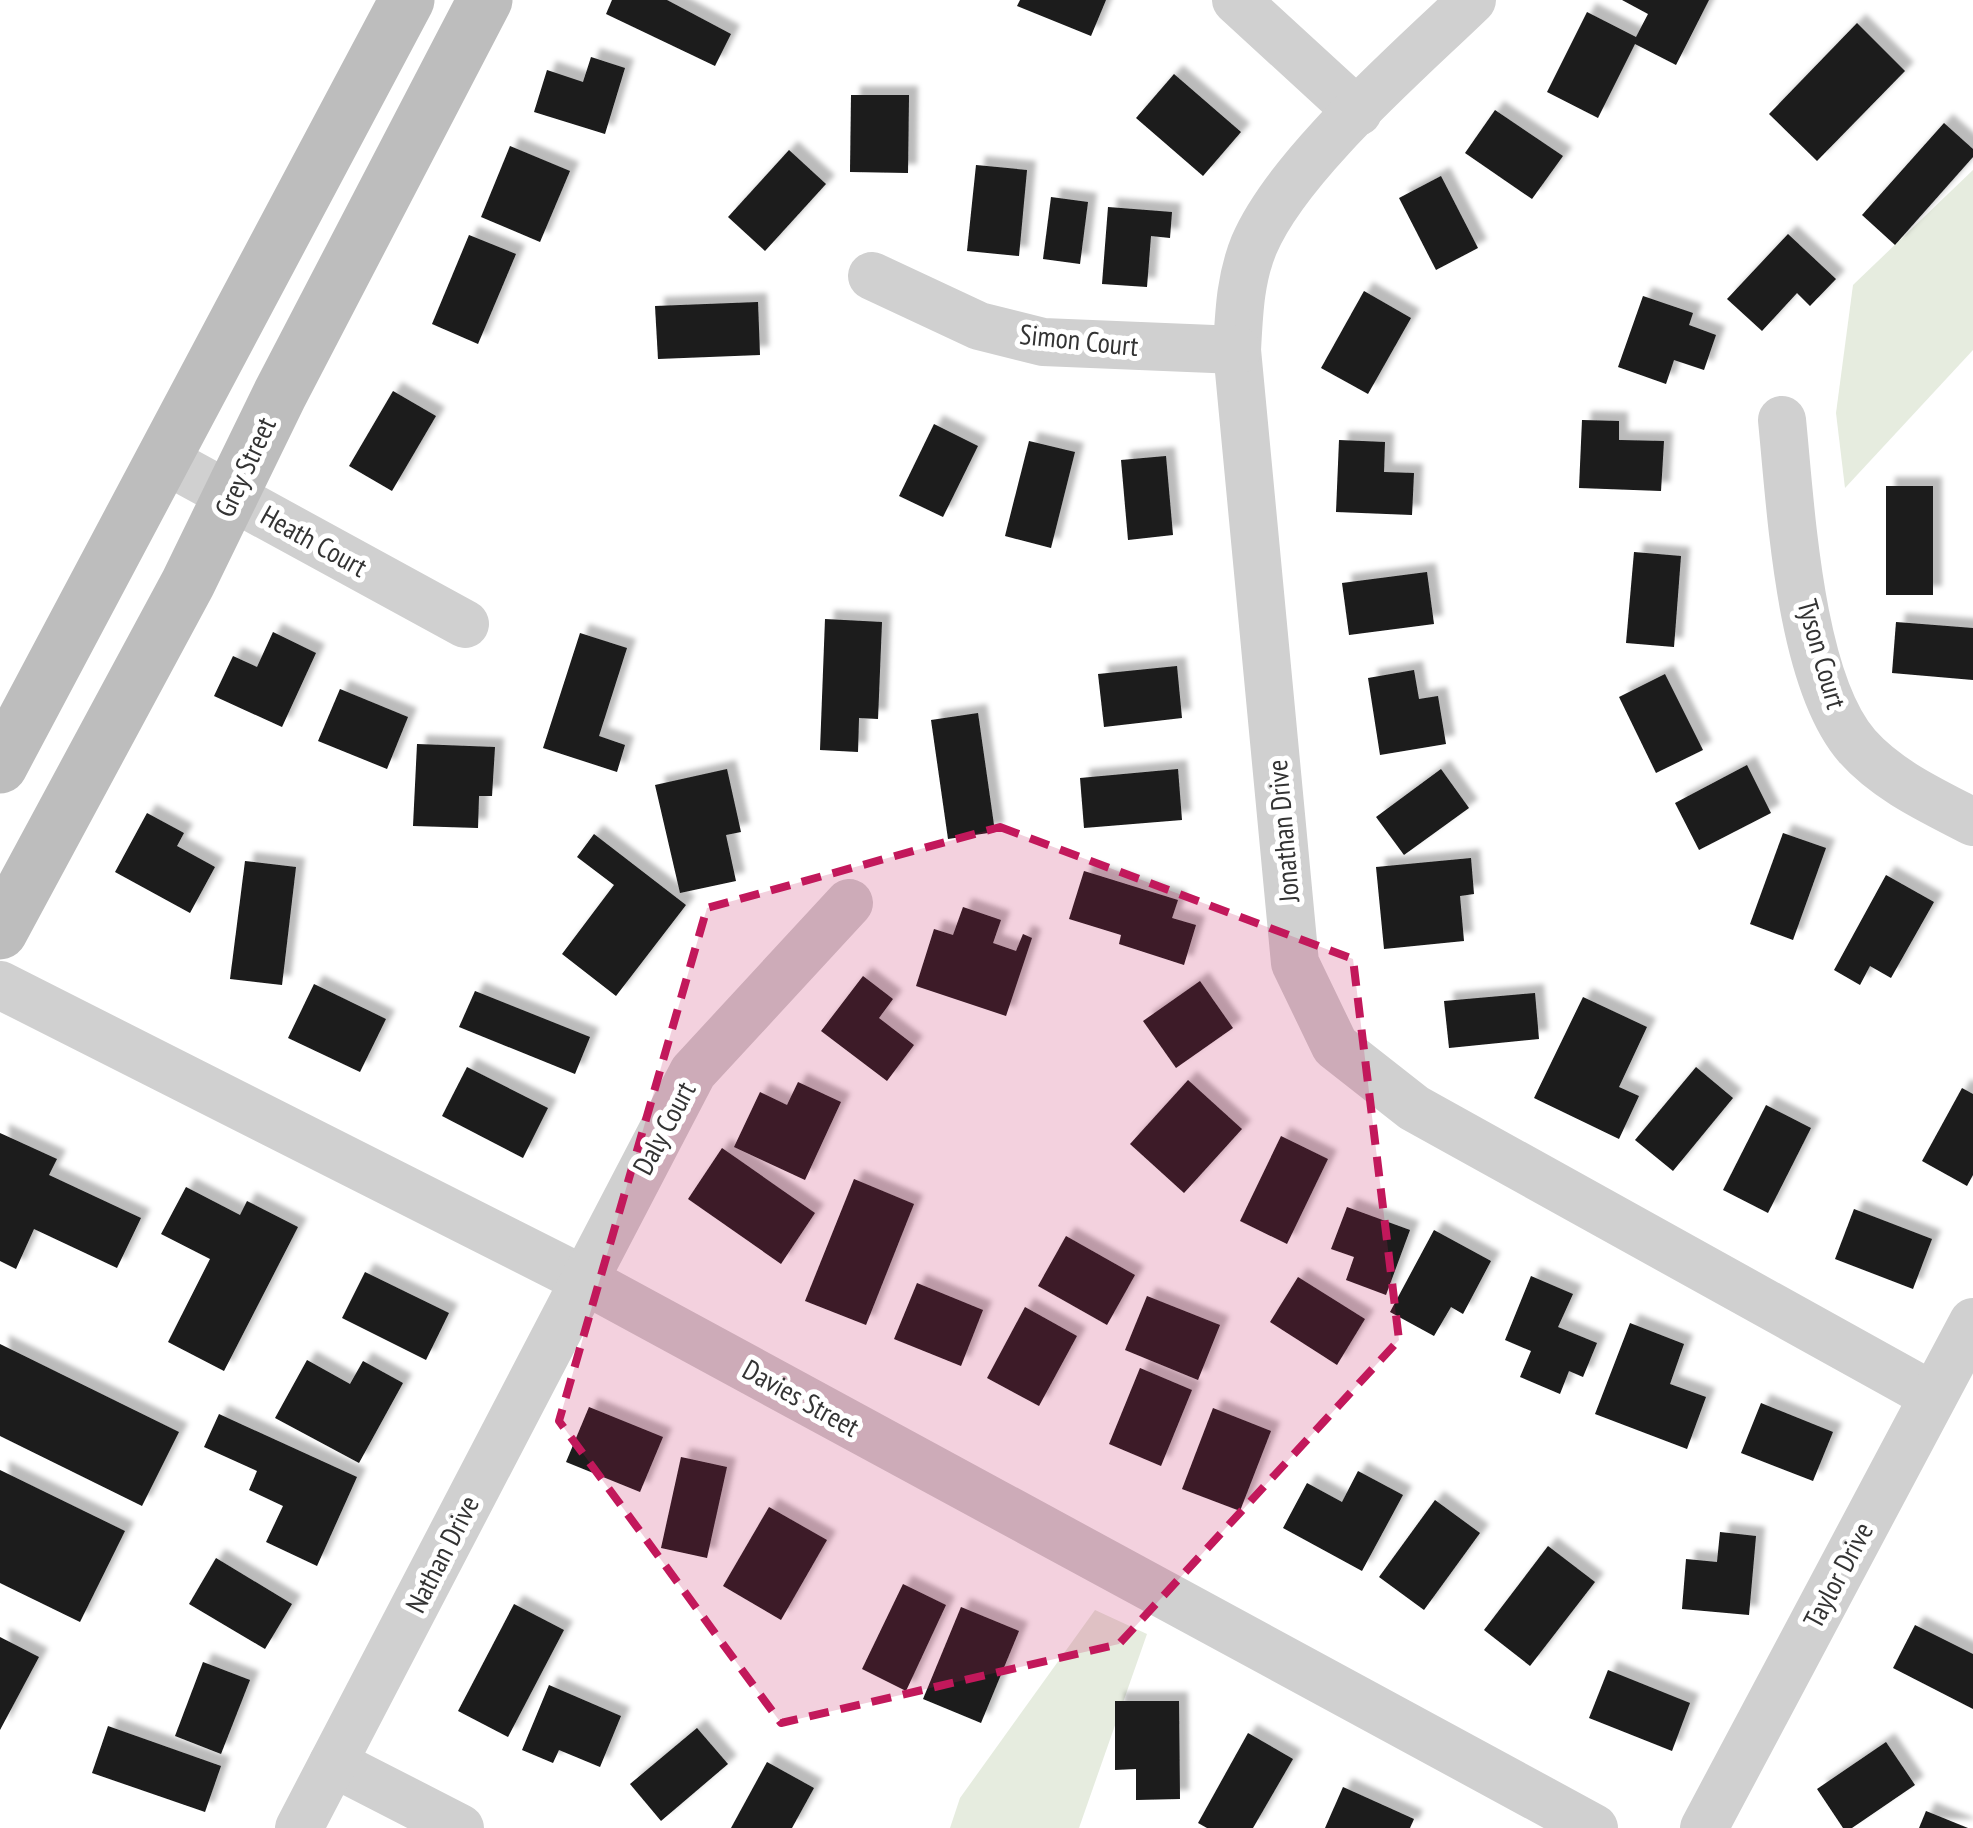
<svg xmlns="http://www.w3.org/2000/svg" width="1973" height="1828" viewBox="0 0 1973 1828" font-family="'PT Sans Narrow',sans-serif">
<style>
.green{fill:#e6ecdf}
.building{fill:#1a1a1a;filter:url(#shadow)}
.lines{fill:none;stroke-linecap:round;stroke-linejoin:round}
.street{stroke:#d0d0d0;stroke-width:48}
.secondary{stroke:#bdbdbd;stroke-width:55}
.marked{fill:#c2185b;fill-opacity:0.2;stroke:#c2185b;stroke-width:8;stroke-dasharray:20 12;stroke-linejoin:round}
.labels{text-anchor:middle;stroke-width:10;stroke-linejoin:round;paint-order:stroke}
.street-label{font-size:28px;fill:#333;stroke:#fff}
</style>
<defs>
<filter id="shadow"><feDropShadow dx="9" dy="-9" stdDeviation="2.5" flood-color="#0004"/></filter>
</defs>
<rect width="100%" height="100%" fill="#fff"/>
<g class="green">
<polygon points="1973,170 1973,350 1845,488 1836,413 1853,285"/>
<polygon points="1095,1610 1147,1634 1079,1828 950,1828 960,1798"/>
</g>
<g class="building">
<polygon points="612,0 667,0 731,34 715,66 606,14"/>
<polygon points="1020,0 1106,0 1091,36 1017,6"/>
<polygon points="1622,0 1709,0 1676,65 1635,44 1598,118 1547,92 1587,12 1636,37 1648,14"/>
<polygon points="1857,23 1905,71 1817,161 1769,114"/>
<polygon points="591,57 625,68 605,134 534,112 547,70 583,82"/>
<polygon points="1174,74 1241,132 1203,176 1136,118"/>
<polygon points="851,95 909,95 908,173 850,172"/>
<polygon points="1495,110 1563,156 1532,199 1465,153"/>
<polygon points="1944,123 1973,149 1973,157 1895,245 1862,215"/>
<polygon points="510,146 570,171 540,242 481,217"/>
<polygon points="789,150 826,184 765,251 728,217"/>
<polygon points="976,165 1027,170 1019,256 967,251"/>
<polygon points="1441,176 1478,248 1436,270 1399,198"/>
<polygon points="1051,197 1088,202 1080,264 1043,259"/>
<polygon points="1108,207 1172,212 1170,238 1151,236 1147,287 1102,284"/>
<polygon points="1788,234 1836,279 1810,306 1797,293 1762,331 1727,299"/>
<polygon points="469,235 516,254 478,344 432,324"/>
<polygon points="1364,291 1411,318 1368,394 1321,368"/>
<polygon points="1643,296 1693,313 1689,325 1716,335 1704,370 1674,360 1666,384 1618,367"/>
<polygon points="758,302 760,355 658,359 655,306"/>
<polygon points="393,391 436,416 392,491 349,466"/>
<polygon points="1582,420 1619,421 1619,440 1664,441 1661,491 1579,488"/>
<polygon points="934,424 978,446 943,517 899,496"/>
<polygon points="1339,440 1385,442 1384,472 1414,473 1412,515 1336,512"/>
<polygon points="1029,441 1075,452 1051,548 1005,536"/>
<polygon points="1166,456 1173,535 1128,540 1121,460"/>
<rect x="1886" y="486" width="47" height="109"/>
<polygon points="1634,552 1681,556 1674,647 1626,643"/>
<polygon points="1427,572 1434,624 1349,635 1342,583"/>
<polygon points="825,619 882,622 878,719 859,718 858,752 820,750"/>
<polygon points="1896,622 1973,628 1973,680 1892,673"/>
<polygon points="273,632 316,653 282,727 214,696 233,656 257,667"/>
<polygon points="580,633 627,648 599,736 625,745 617,772 543,748"/>
<polygon points="1177,666 1182,718 1104,727 1098,674"/>
<polygon points="1414,670 1419,699 1438,696 1446,744 1380,755 1368,678"/>
<polygon points="1665,674 1703,750 1656,773 1619,697"/>
<polygon points="340,689 408,717 387,769 318,741"/>
<polygon points="978,713 995,832 948,839 931,720"/>
<polygon points="417,744 495,747 492,796 479,796 478,828 413,826"/>
<polygon points="1747,765 1771,813 1699,850 1675,803"/>
<polygon points="727,769 741,832 726,835 736,881 680,893 655,785"/>
<polygon points="1178,769 1182,820 1084,828 1080,778"/>
<polygon points="1441,769 1469,808 1404,855 1376,817"/>
<polygon points="147,813 184,833 177,846 215,867 190,913 115,872"/>
<polygon points="1783,833 1826,848 1793,940 1750,924"/>
<polygon points="594,834 686,905 616,996 562,954 614,885 577,857"/>
<polygon points="1471,858 1474,894 1460,896 1464,941 1384,949 1376,867"/>
<polygon points="245,861 296,867 282,985 230,979"/>
<polygon points="1084,871 1178,900 1172,918 1196,925 1184,965 1119,944 1121,935 1069,919"/>
<polygon points="1886,875 1934,902 1891,978 1870,966 1860,985 1834,970"/>
<polygon points="963,907 1001,920 993,943 1016,951 1023,934 1032,938 1006,1016 916,986 934,929 953,935"/>
<polygon points="863,976 893,999 879,1018 914,1045 887,1081 821,1031"/>
<polygon points="1200,981 1233,1028 1176,1068 1143,1021"/>
<polygon points="314,984 386,1019 360,1072 288,1038"/>
<polygon points="475,991 590,1037 575,1074 459,1027"/>
<polygon points="1535,993 1539,1039 1449,1048 1444,1001"/>
<polygon points="1583,997 1647,1027 1619,1087 1639,1096 1619,1139 1534,1098"/>
<polygon points="467,1067 548,1108 523,1158 442,1116"/>
<polygon points="1696,1067 1733,1098 1673,1171 1635,1140"/>
<polygon points="1188,1080 1242,1129 1184,1193 1130,1144"/>
<polygon points="798,1082 841,1102 805,1180 734,1147 760,1092 787,1105"/>
<polygon points="1962,1088 1973,1094 1973,1175 1967,1186 1922,1161"/>
<polygon points="1766,1105 1811,1128 1768,1213 1723,1190"/>
<polygon points="0,1133 57,1159 49,1175 141,1218 117,1268 34,1229 16,1269 0,1261"/>
<polygon points="1281,1136 1328,1159 1287,1244 1240,1221"/>
<polygon points="722,1148 815,1213 781,1264 688,1199"/>
<polygon points="854,1179 914,1204 866,1325 805,1301"/>
<polygon points="186,1187 240,1215 247,1201 298,1227 224,1371 168,1342 210,1259 161,1234"/>
<polygon points="1347,1207 1410,1230 1386,1295 1346,1280 1354,1257 1331,1249"/>
<polygon points="1854,1209 1932,1239 1913,1289 1835,1259"/>
<polygon points="1434,1230 1491,1261 1463,1314 1451,1307 1434,1336 1390,1312"/>
<polygon points="1066,1236 1135,1275 1107,1325 1038,1286"/>
<polygon points="365,1272 449,1313 426,1360 342,1318"/>
<polygon points="1531,1276 1573,1294 1558,1327 1597,1343 1583,1377 1569,1371 1560,1394 1520,1377 1531,1351 1505,1340"/>
<polygon points="1298,1277 1365,1319 1337,1365 1270,1322"/>
<polygon points="917,1283 983,1310 961,1366 894,1339"/>
<polygon points="1147,1296 1220,1325 1198,1380 1125,1350"/>
<polygon points="1025,1307 1077,1336 1039,1406 987,1378"/>
<polygon points="1630,1323 1684,1344 1670,1384 1706,1397 1687,1449 1595,1414"/>
<polygon points="0,1344 179,1432 142,1506 0,1436"/>
<polygon points="307,1360 350,1384 363,1361 403,1383 359,1463 275,1418"/>
<polygon points="1140,1368 1192,1390 1161,1466 1109,1444"/>
<polygon points="1761,1403 1833,1432 1813,1481 1741,1453"/>
<polygon points="589,1407 663,1437 640,1492 566,1462"/>
<polygon points="1213,1408 1271,1431 1240,1511 1182,1489"/>
<polygon points="219,1414 357,1477 317,1566 266,1542 283,1506 249,1490 257,1471 204,1447"/>
<polygon points="681,1457 727,1467 707,1558 661,1548"/>
<polygon points="0,1470 125,1531 80,1622 0,1583"/>
<polygon points="1358,1471 1403,1495 1362,1571 1283,1528 1307,1483 1342,1502"/>
<polygon points="1435,1500 1480,1533 1424,1610 1379,1577"/>
<polygon points="769,1507 827,1540 781,1620 723,1586"/>
<polygon points="1720,1532 1756,1536 1749,1615 1682,1609 1686,1559 1717,1562"/>
<polygon points="1548,1546 1595,1582 1530,1666 1484,1630"/>
<polygon points="216,1558 292,1604 265,1649 189,1604"/>
<polygon points="903,1584 946,1605 906,1691 862,1669"/>
<polygon points="514,1604 564,1630 508,1737 458,1711"/>
<polygon points="961,1607 1019,1631 981,1723 923,1699"/>
<polygon points="1915,1625 1973,1654 1973,1709 1893,1668"/>
<polygon points="0,1637 39,1657 0,1730"/>
<polygon points="203,1662 250,1680 221,1754 175,1736"/>
<polygon points="1608,1670 1690,1703 1672,1751 1589,1718"/>
<polygon points="549,1685 621,1716 600,1767 559,1750 553,1763 522,1750"/>
<polygon points="1115,1701 1179,1701 1180,1799 1136,1800 1136,1769 1115,1770"/>
<polygon points="108,1726 221,1766 205,1812 92,1773"/>
<polygon points="697,1728 728,1764 661,1821 630,1784"/>
<polygon points="1248,1733 1293,1759 1253,1828 1207,1828 1198,1823"/>
<polygon points="1886,1742 1915,1785 1852,1828 1843,1828 1817,1789"/>
<polygon points="767,1762 814,1788 792,1828 731,1828"/>
<polygon points="1343,1787 1414,1819 1410,1828 1325,1828"/>
<polygon points="1926,1811 1968,1828 1919,1828"/>
</g>
<g class="lines">
<g class="street">
<polyline points="1236,0 1358,112"/>
<path d="M1472 0C1407 63 1288 165 1254 245 1240 279 1239 314 1237 350L1295 963 1335 1046 1414 1108 1933 1396"/>
<polyline points="872,276 979,326 1043,342 1237,350"/>
<path d="M1782 420C1791 509 1799 679 1857 746 1888 781 1933 801 1973 822"/>
<polyline points="163,459 465,624"/>
<polyline points="0,985 584,1280 1594,1828"/>
<polyline points="333,1763 460,1828"/>
<polyline points="299,1828 693,1072 849,903"/>
<polyline points="1704,1828 1973,1322"/>
</g>
<g class="secondary">
<polyline points="0,766 407,0"/>
<polyline points="0,932 188,583 280,394 485,0"/>
</g>
</g>
<path class="marked" d="M1000 827 1353 959 1399 1340 1119 1644 781 1723 559 1421 707 908Z"/>
<g class="labels">
<g class="street-label">
<text transform="translate(1079 340) rotate(6)" y="10">Simon Court</text>
<text transform="translate(245 467) rotate(-65)" y="10">Grey Street</text>
<text transform="translate(314 541) rotate(29)" y="10">Heath Court</text>
<text transform="translate(1822 654) rotate(74)" y="10">Tyson Court</text>
<text transform="translate(1283 831) rotate(-95)" y="10">Jonathan Drive</text>
<text transform="translate(664 1128) rotate(-62)" y="10">Daly Court</text>
<text transform="translate(801 1398) rotate(29)" y="10">Davies Street</text>
<text transform="translate(442 1554) rotate(-63)" y="10">Nathan Drive</text>
<text transform="translate(1838 1575) rotate(-62)" y="10">Taylor Drive</text>
</g>
</g>
</svg>
